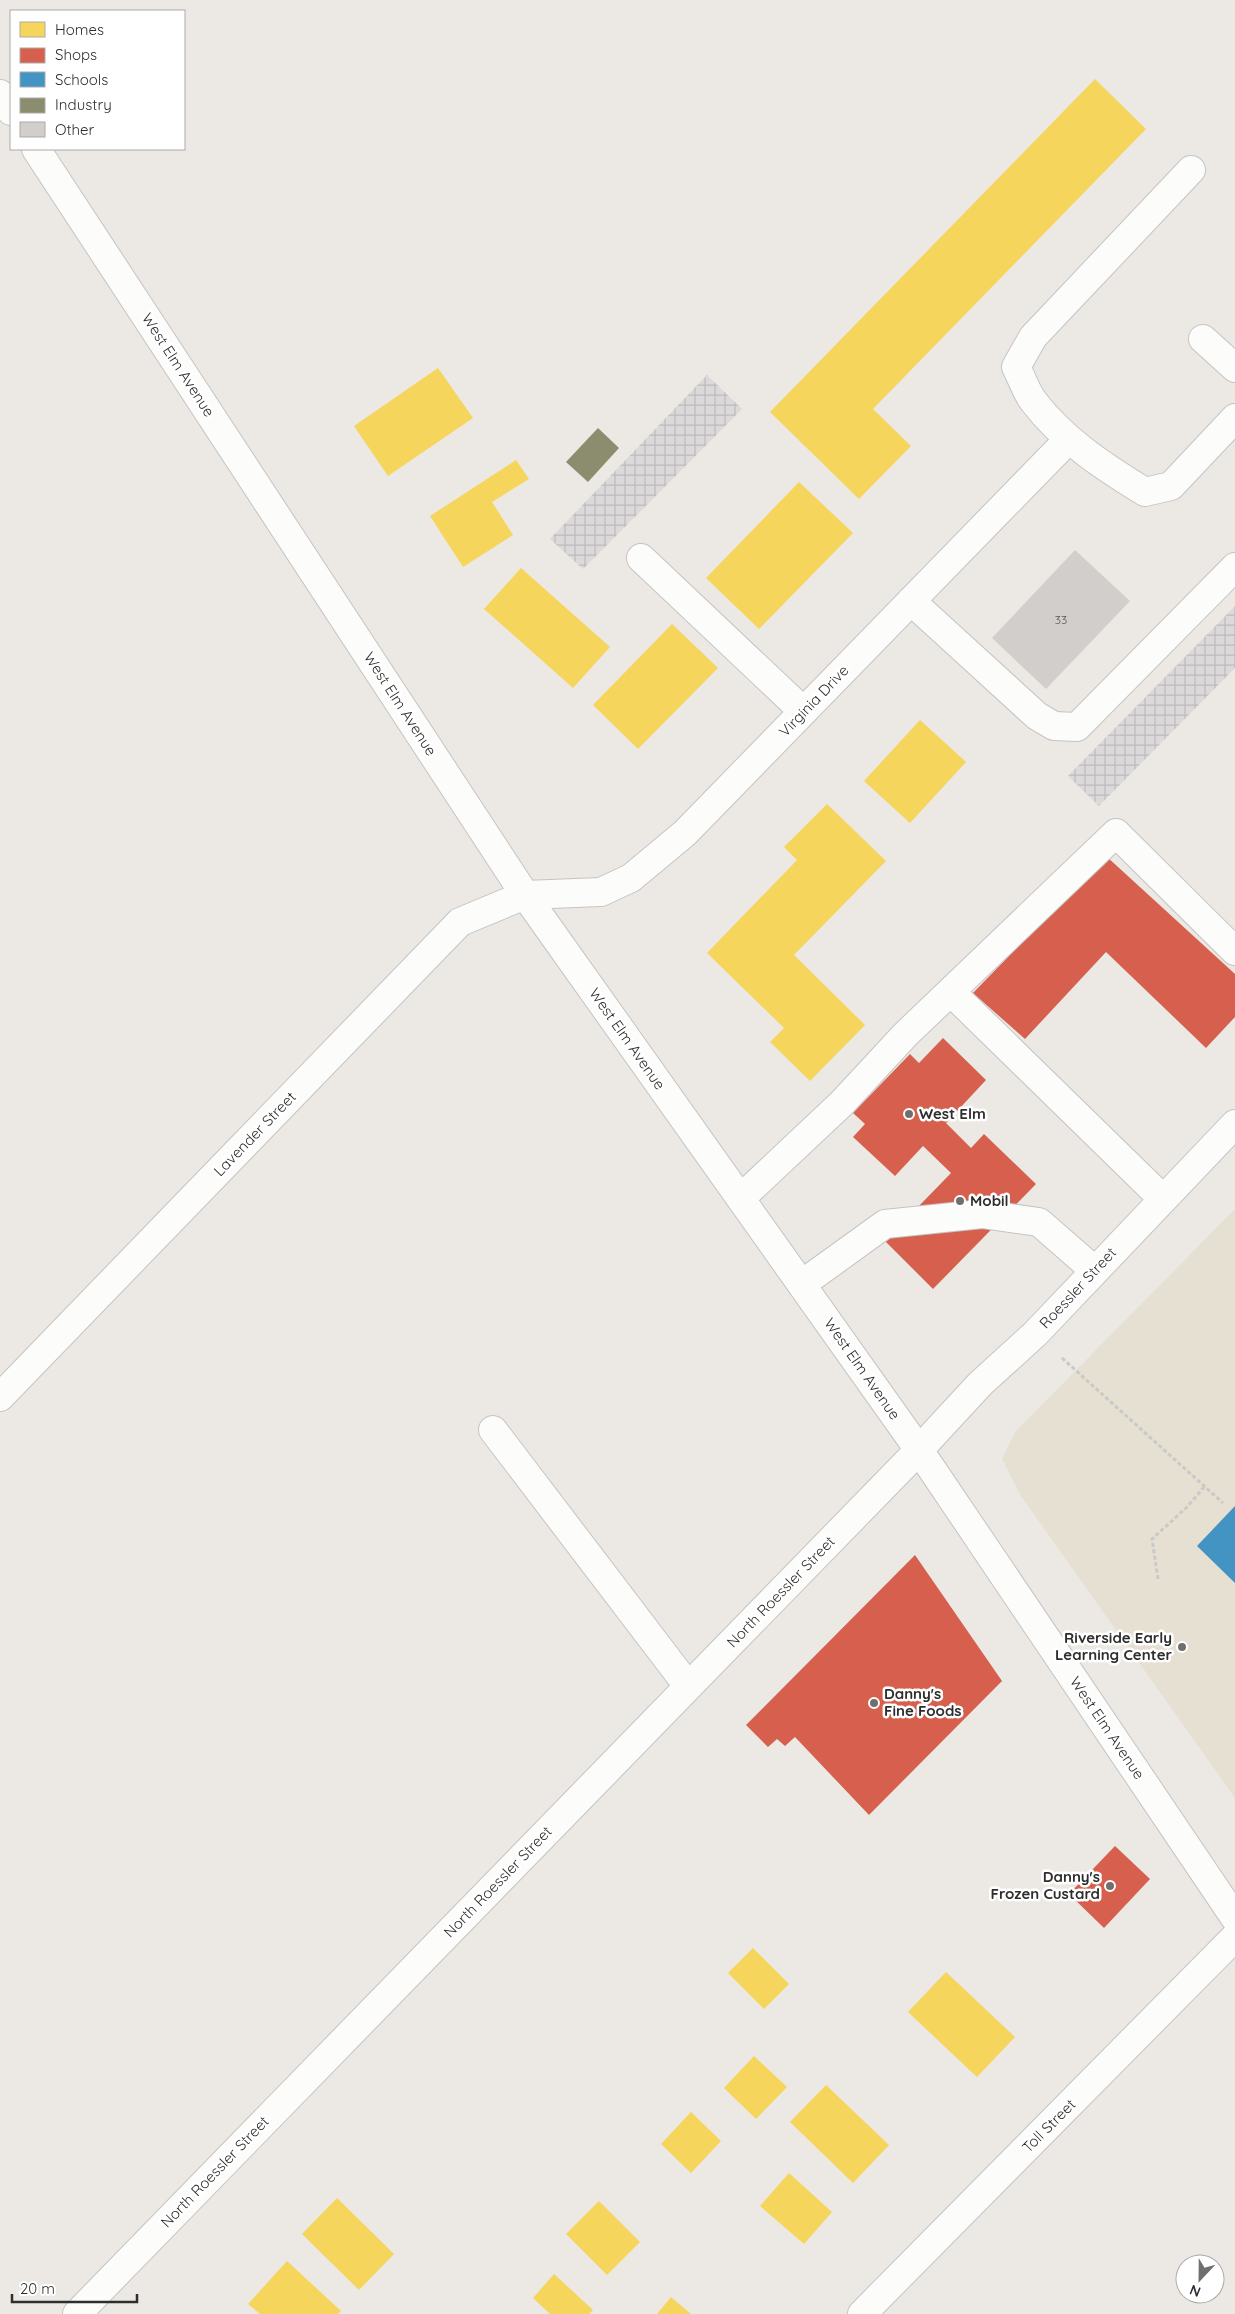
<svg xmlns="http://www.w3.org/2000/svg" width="1235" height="2314" viewBox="0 0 1235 2314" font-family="Quicksand,sans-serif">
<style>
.industrial{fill:url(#industrial-grid)}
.education{fill:#e6e0d3}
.homes{fill:#f6d55c}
.shops{fill:#d6604d}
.schools{fill:#4393c3}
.industry{fill:#8c8c6e}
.building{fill:#d1cecb}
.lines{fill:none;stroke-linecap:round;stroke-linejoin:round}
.minor-casing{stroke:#c5c4c5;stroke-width:30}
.path{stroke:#c9c9c8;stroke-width:3;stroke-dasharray:4 2.5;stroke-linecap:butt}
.minor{stroke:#fcfcfb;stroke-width:28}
.poi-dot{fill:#706f6e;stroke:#fff;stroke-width:2}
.labels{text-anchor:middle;stroke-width:5;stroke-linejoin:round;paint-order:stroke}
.number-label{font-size:12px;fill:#585857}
.street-label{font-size:15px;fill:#2e2e2e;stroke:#fff}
.poi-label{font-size:15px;font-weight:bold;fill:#2e2e2e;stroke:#fff;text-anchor:start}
</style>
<defs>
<pattern id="industrial-grid" width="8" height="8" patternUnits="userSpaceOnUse" patternTransform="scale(1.25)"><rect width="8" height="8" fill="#dcd9db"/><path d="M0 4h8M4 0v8" fill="none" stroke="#bdbbbc"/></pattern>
</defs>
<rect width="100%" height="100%" fill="#ece8e4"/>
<g class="industrial">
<polygon points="707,375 742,409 583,569 550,539"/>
<polygon points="1235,606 1235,668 1099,806 1068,776"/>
</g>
<polygon class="education" points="1235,1209 1235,1798 1021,1496 1002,1459 1015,1432"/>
<g class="homes">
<polygon points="1095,79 1146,129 873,409 911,446 859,499 770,412"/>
<polygon points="438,368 473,418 388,476 354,426"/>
<polygon points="516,460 529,479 492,502 513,535 463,567 430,516"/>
<polygon points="799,482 853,533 759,629 706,578"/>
<polygon points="521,568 610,647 573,688 484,609"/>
<polygon points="672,624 718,668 638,749 593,705"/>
<polygon points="920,720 966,762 910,823 864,781"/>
<polygon points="827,804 886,861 794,955 865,1025 810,1081 770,1042 784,1028 707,953 797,860 784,847"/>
<polygon points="753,1948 789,1984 764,2009 728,1973"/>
<polygon points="946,1972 1015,2037 977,2077 908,2012"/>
<polygon points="754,2056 787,2087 756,2119 724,2088"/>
<polygon points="826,2085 889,2145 853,2183 790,2122"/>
<polygon points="691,2112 721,2141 691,2173 661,2144"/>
<polygon points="789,2173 832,2212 804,2244 760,2206"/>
<polygon points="337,2198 394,2254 359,2290 302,2234"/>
<polygon points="599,2201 640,2242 607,2275 566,2234"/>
<polygon points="287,2261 341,2311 338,2314 260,2314 248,2304"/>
<polygon points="554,2274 593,2310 589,2314 550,2314 533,2298"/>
<polygon points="671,2297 691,2314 657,2314"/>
</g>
<g class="shops">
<polygon points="1106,856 1235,974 1235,1017 1206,1048 1106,952 1025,1039 973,993"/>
<polygon points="943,1038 986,1080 946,1123 971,1148 984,1134 1036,1184 933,1289 885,1241 951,1173 923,1146 895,1176 853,1137 865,1124 853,1113 910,1054 919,1063"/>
<polygon points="915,1555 1002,1681 869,1815 795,1737 785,1746 777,1739 768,1747 746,1725"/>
<polygon points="1115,1846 1150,1879 1104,1928 1069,1894"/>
</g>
<polygon class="schools" points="1235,1506 1235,1583 1197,1546"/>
<polygon class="industry" points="598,428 619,448 588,482 566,462"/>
<polygon class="building" points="1075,550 1130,601 1046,689 992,638"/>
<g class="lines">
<defs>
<g id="minor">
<polyline points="0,94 11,111"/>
<polyline points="36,149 525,895 919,1450 1235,1918"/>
<path d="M1191 170 1033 337 1016 367C1022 378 1026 392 1034 402 1063 440 1104 467 1145 492L1171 486 1235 418"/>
<polyline points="1203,339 1235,368"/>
<polyline points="641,558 803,711"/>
<polyline points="911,601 1037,716 1054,726 1077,727 1235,567"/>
<polyline points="951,992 1163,1199"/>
<polyline points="741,1198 842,1103 905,1035 1116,833 1235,951"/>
<polyline points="802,1284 885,1224 982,1214 1039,1222 1094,1270"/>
<polyline points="0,1397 460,922 525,895 601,892 631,878 685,833 1068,440"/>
<polyline points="493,1430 688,1686"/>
<polyline points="77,2314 919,1450 980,1384 1035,1334 1235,1124"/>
<polyline points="862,2314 1235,1937"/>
</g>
</defs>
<use href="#minor" class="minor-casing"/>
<g class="path">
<polyline points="1062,1358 1223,1503"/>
<polyline points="1158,1579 1152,1539 1187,1507 1205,1486"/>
</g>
<use href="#minor" class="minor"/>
</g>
<g class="poi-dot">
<circle cx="909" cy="1114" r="5"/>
<circle cx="960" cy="1201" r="5"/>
<circle cx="1182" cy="1647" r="5"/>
<circle cx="874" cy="1703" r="5"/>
<circle cx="1110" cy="1886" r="5"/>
</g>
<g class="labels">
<g class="number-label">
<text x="1061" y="624">33</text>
</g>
<g class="street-label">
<text transform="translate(178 365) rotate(57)" y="5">West Elm Avenue</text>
<text transform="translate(814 701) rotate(-46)" y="5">Virginia Drive</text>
<text transform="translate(400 704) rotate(57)" y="5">West Elm Avenue</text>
<text transform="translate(627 1039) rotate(55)" y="5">West Elm Avenue</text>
<text transform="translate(255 1134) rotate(-46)" y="5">Lavender Street</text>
<text transform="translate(1078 1288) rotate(-47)" y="5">Roessler Street</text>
<text transform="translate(862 1369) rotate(55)" y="5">West Elm Avenue</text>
<text transform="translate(781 1592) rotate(-46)" y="5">North Roessler Street</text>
<text transform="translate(1107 1728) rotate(56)" y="5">West Elm Avenue</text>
<text transform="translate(498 1882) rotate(-46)" y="5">North Roessler Street</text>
<text transform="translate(1049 2126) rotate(-45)" y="5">Toll Street</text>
<text transform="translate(215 2172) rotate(-46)" y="5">North Roessler Street</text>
</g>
<g class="poi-label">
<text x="919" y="1119">West Elm</text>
<text x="970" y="1206">Mobil</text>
<text x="1172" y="1643" text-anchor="end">Riverside Early<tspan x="1172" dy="17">Learning Center</tspan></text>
<text x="884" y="1699">Danny's<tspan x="884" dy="17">Fine Foods</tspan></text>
<text x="1100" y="1882" text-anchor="end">Danny's<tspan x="1100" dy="17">Frozen Custard</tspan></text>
</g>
</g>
<rect x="10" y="10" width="175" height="140" fill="#ffffff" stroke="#ababab"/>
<rect x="20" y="22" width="25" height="15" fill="#f6d55c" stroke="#ababab"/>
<text x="55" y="35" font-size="15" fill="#2e2e2e">Homes</text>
<rect x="20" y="48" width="25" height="15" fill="#d6604d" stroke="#ababab"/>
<text x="55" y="60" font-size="15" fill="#2e2e2e">Shops</text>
<rect x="20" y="72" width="25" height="15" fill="#4393c3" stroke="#ababab"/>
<text x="55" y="85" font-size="15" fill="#2e2e2e">Schools</text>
<rect x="20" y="98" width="25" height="15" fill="#8c8c6e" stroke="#ababab"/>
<text x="55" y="110" font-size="15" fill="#2e2e2e">Industry</text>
<rect x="20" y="122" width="25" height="15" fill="#d1cecb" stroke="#ababab"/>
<text x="55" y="135" font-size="15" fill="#2e2e2e">Other</text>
<g transform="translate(1200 2279) rotate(202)"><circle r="24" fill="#ffffff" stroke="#ababab"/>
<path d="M0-4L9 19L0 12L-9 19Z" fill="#706f6e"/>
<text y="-8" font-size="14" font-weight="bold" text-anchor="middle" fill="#2e2e2e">N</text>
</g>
<path d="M12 2294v8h125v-8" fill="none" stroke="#2e2e2e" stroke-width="2.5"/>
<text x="20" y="2294" font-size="15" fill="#2e2e2e" stroke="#ffffff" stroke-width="4" paint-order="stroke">20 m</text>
</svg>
